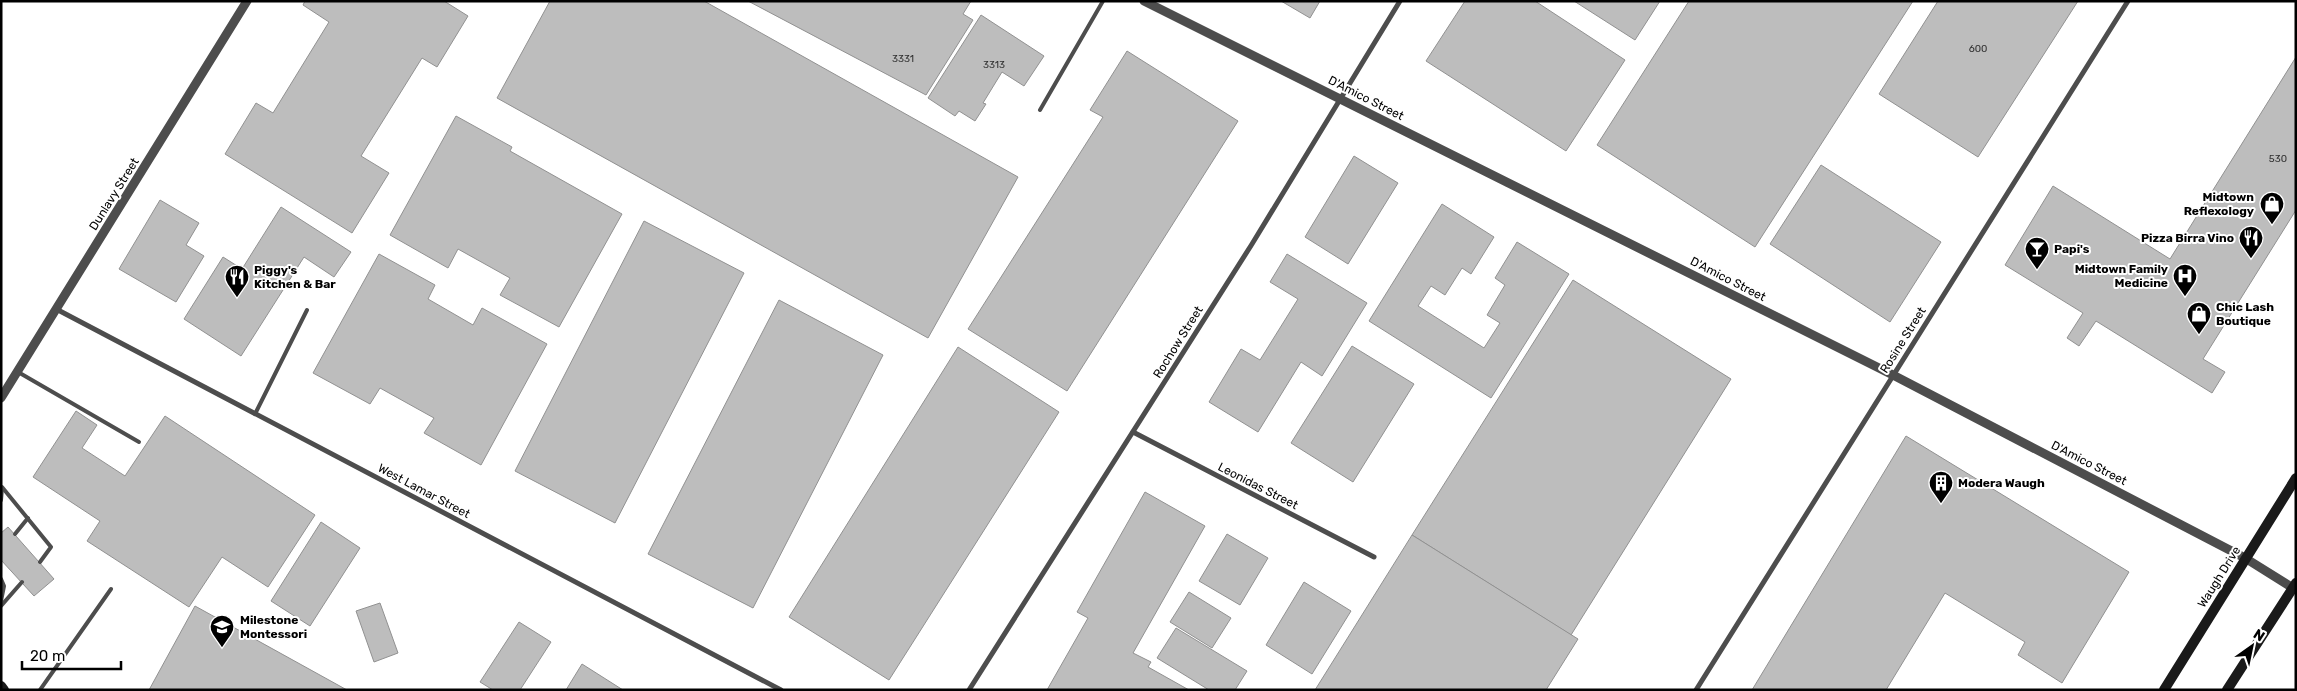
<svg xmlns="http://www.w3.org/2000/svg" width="2297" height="691" viewBox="0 0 2297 691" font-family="Rubik,sans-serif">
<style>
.building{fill:#bdbdbd;stroke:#919191}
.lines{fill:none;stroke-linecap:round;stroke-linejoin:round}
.service{stroke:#4d4d4d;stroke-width:4}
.minor{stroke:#4d4d4d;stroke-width:5}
.tertiary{stroke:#4d4d4d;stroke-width:9}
.secondary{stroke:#1a1a1a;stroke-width:10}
.labels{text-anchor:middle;stroke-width:4;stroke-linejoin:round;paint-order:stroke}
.number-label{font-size:10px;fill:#2f2f2f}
.street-label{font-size:12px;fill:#000;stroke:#fff}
.poi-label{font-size:12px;font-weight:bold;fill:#000;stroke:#fff;text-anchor:start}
</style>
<rect width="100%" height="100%" fill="#fff"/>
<g class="building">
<polygon points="305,1 444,1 468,16 437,67 422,58 361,156 389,173 352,233 225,154 256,103 273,113 329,22 303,5"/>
<polygon points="550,1 704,1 1018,177 928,338 497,98"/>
<polygon points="748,1 971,1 963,14 973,20 926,95"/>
<polygon points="1281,1 1320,1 1310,18"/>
<polygon points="1465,1 1535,1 1625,60 1566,151 1426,61"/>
<polygon points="1574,1 1660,1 1635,40"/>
<polygon points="1689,1 1913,1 1755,247 1597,145"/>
<polygon points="1938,1 2078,1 1978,157 1879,94"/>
<polygon points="981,15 1044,56 1024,86 1002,72 983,103 986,104 975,121 959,111 955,116 928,98"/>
<polygon points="1127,51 1238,121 1067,391 968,329 1103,117 1090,110"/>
<polygon points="2296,57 2296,210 2203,359 2225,372 2212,393 2096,321 2079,346 2067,338 2083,313 2005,265 2053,186 2170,259"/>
<polygon points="456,116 512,147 510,151 622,214 559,327 500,295 510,278 458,249 448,268 390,235"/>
<polygon points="1354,156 1398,183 1348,264 1305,237"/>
<polygon points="1821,165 1941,242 1890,322 1770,244"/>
<polygon points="160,200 199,223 186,245 204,256 176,302 119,269"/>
<polygon points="1442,204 1494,237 1471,274 1462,268 1445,295 1431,286 1418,306 1484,348 1500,323 1487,315 1505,285 1495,278 1517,242 1569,274 1491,398 1369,321"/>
<polygon points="281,207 351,252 334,277 304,257 241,356 184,319 223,257 242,269"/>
<polygon points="644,221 744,273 615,523 515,471"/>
<polygon points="379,254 435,285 428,299 473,325 482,308 547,344 481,465 424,433 434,418 380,388 370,404 313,373"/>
<polygon points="1287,254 1367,303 1322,376 1301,362 1258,432 1209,402 1241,349 1260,360 1298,299 1270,282"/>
<polygon points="1573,280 1731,379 1571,635 1412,535"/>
<polygon points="779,300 883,355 753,608 648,554"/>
<polygon points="1352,346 1414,384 1353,482 1291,443"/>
<polygon points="958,347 1059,412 889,680 789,617"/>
<polygon points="76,411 97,425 82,448 125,476 165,416 315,515 268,587 222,557 189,607 87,541 100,521 33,477"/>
<polygon points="1906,436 2129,572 2062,683 2018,655 2025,642 1945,593 1886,690 1752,690"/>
<polygon points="1145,492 1205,526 1133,653 1151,662 1148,667 1189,690 1047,690 1088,618 1077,612"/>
<polygon points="321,522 360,548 310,626 271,601"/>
<polygon points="8,527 54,579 34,596 1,560 1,533"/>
<polygon points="1227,534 1268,558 1240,605 1199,581"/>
<polygon points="1412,535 1578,639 1546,690 1315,690"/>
<polygon points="1304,582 1351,611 1312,674 1266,645"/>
<polygon points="1189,592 1231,618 1212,648 1170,622"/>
<polygon points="380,603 398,653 374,662 356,611"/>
<polygon points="195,606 347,690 149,690"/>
<polygon points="519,622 551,642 520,690 493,690 480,682"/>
<polygon points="1176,628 1247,671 1235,690 1209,690 1157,658"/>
<polygon points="582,664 623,690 566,690"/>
</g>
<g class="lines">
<g class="service">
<polyline points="1040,110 1103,1"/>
<polyline points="18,372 139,442"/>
<polyline points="255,414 307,310"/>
<polyline points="2,487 51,547 40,562"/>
<polyline points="1,500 2,488"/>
<polyline points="15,534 28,518"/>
<polyline points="1,579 4,586 1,601"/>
<polyline points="1,606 22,582"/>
<polyline points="40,690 111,589"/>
</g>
<g class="minor">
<polyline points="58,310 781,690"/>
<polyline points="1133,432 1374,557"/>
<polyline points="969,690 1252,244 1400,1"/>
<polyline points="1696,690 2128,1"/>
</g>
<g class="tertiary">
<polyline points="1144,1 1893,375 2245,558 2293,588"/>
<polyline points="1,398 247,1"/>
</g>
<g class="secondary">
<polyline points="1,686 4,690"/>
<polyline points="2164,690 2296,478"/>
<polyline points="2227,690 2296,583"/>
</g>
</g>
<defs>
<symbol id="shop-pin" viewBox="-11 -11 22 30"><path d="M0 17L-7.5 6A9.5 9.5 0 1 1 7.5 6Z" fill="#000" stroke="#fff"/><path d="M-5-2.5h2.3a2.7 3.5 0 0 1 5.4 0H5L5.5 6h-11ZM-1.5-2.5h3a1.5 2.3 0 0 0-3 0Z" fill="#fff"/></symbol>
<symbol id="restaurant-pin" viewBox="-11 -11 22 30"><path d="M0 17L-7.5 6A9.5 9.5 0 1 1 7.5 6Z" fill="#000" stroke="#fff"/><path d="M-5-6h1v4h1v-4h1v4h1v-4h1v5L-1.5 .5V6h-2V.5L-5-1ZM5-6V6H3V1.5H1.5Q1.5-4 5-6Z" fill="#fff"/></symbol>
<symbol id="bar-pin" viewBox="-11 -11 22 30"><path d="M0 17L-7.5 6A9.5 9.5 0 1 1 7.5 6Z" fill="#000" stroke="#fff"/><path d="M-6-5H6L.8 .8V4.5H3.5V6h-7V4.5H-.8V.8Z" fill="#fff"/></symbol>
<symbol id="hospital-pin" viewBox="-11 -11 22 30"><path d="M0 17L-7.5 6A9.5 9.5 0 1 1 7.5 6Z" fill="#000" stroke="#fff"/><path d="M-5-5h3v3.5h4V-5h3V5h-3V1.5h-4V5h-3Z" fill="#fff"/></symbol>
<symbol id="building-pin" viewBox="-11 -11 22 30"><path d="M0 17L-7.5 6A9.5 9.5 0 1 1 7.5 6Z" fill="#000" stroke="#fff"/><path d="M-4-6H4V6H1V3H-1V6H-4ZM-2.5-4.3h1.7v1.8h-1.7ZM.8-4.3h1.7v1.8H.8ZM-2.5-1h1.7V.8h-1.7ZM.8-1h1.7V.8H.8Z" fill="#fff"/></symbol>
<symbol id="school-pin" viewBox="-11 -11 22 30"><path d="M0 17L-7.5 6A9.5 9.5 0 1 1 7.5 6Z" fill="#000" stroke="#fff"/><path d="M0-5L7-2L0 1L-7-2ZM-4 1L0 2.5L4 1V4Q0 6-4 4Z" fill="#fff"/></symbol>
</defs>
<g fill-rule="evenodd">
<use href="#shop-pin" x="2258" y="190" width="28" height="38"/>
<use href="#restaurant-pin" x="2237" y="224" width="28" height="38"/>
<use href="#bar-pin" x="2023" y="235" width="28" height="38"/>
<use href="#hospital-pin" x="2171" y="262" width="28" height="38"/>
<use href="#restaurant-pin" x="223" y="263" width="28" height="38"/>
<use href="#shop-pin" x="2185" y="300" width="28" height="38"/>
<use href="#building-pin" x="1927" y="469" width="28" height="38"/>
<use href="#school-pin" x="208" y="613" width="28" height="38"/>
</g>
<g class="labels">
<g class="number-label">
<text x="1978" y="52">600</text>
<text x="903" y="62">3331</text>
<text x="994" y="68">3313</text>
<text x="2278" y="162">530</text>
</g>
<g class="street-label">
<text transform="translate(1366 98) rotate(27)" y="4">D'Amico Street</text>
<text transform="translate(114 194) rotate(-58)" y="4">Dunlavy Street</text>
<text transform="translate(1728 279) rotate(27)" y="4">D'Amico Street</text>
<text transform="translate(1903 340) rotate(-58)" y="4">Rosine Street</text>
<text transform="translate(1178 342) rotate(-58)" y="4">Rochow Street</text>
<text transform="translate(2089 463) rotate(27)" y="4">D'Amico Street</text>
<text transform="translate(1258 486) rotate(27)" y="4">Leonidas Street</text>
<text transform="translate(424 491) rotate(28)" y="4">West Lamar Street</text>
<text transform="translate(2219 577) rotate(-58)" y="4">Waugh Drive</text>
</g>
<g class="poi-label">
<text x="2254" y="201" text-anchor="end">Midtown<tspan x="2254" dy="14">Reflexology</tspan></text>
<text x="2234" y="242" text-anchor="end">Pizza Birra Vino</text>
<text x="2054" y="253">Papi's</text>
<text x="2168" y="273" text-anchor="end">Midtown Family<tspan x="2168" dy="14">Medicine</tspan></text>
<text x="254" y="274">Piggy's<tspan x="254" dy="14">Kitchen &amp; Bar</tspan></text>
<text x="2216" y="311">Chic Lash<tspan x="2216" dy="14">Boutique</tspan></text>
<text x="1958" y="487">Modera Waugh</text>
<text x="240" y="624">Milestone<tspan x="240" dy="14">Montessori</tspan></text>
</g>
</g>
<rect width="2297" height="691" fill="none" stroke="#000000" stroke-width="5"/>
<g transform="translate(2252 646) rotate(33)" stroke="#ffffff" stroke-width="4" paint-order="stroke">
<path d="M0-4L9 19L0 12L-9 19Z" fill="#000000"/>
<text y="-8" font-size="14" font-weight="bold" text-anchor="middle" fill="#000000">N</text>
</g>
<path d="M22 661v8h99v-8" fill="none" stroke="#000000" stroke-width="2.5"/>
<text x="30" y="661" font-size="15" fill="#000000" stroke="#ffffff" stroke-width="4" paint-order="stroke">20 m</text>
</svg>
